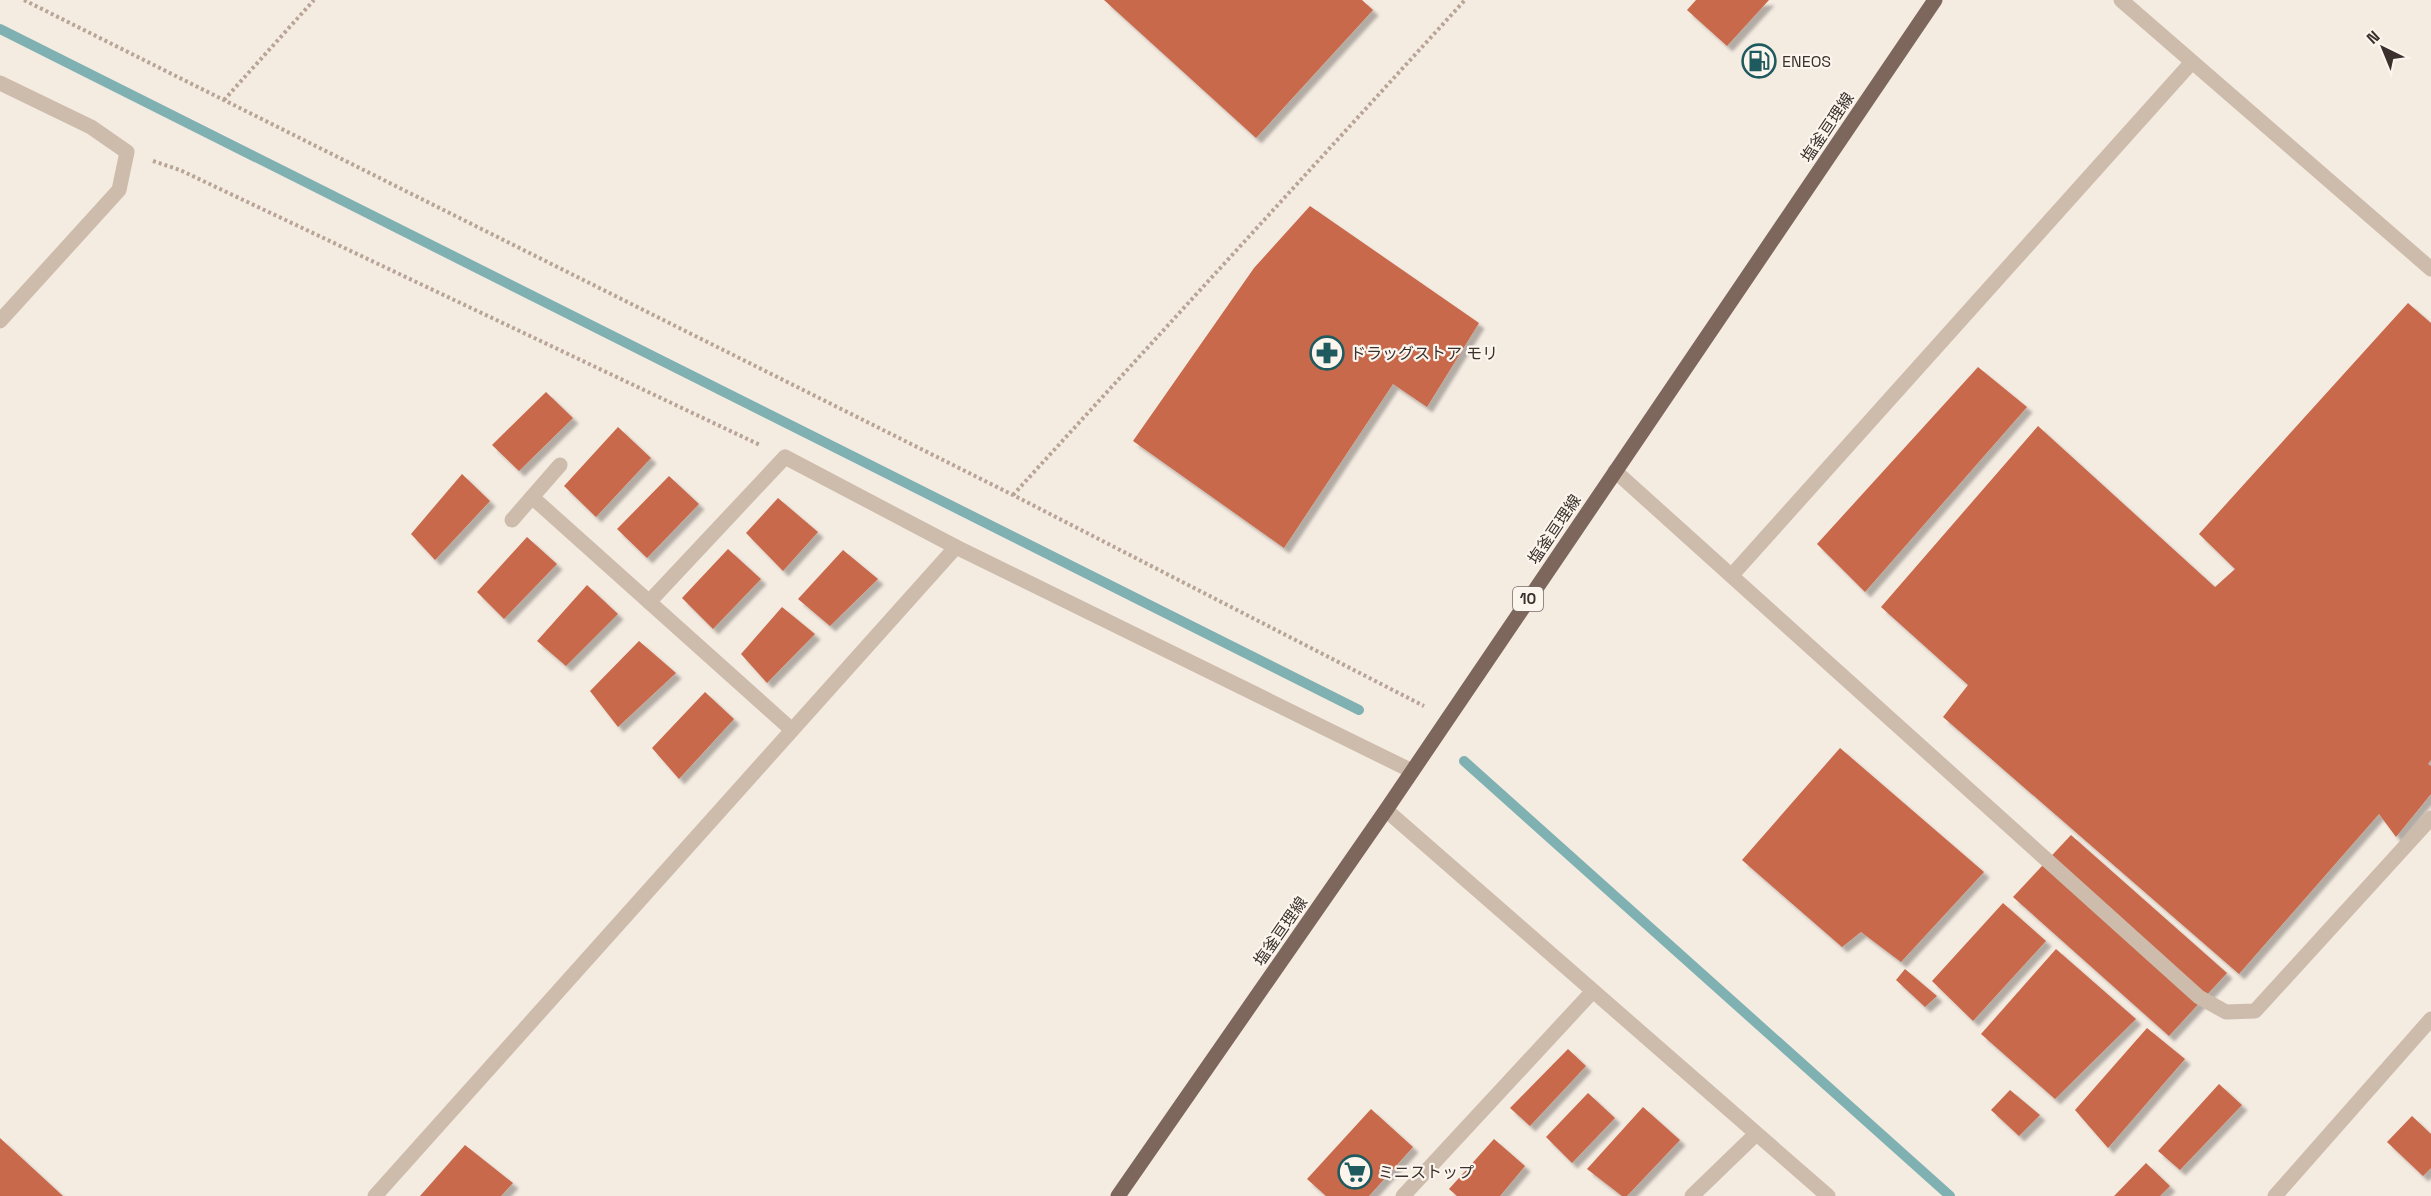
<svg xmlns="http://www.w3.org/2000/svg" width="2431" height="1196" viewBox="0 0 2431 1196" font-family="'Space Grotesk','Noto Sans JP',sans-serif">
<style>
.lines{fill:none;stroke-linecap:round;stroke-linejoin:round}
.stream{stroke:#7fb0b2;stroke-width:10}
.building{fill:#c8694b;filter:url(#shadow)}
.path{stroke:#b9a596;stroke-width:4;stroke-dasharray:3 3;stroke-linecap:butt}
.service{stroke:#cdbbac;stroke-width:15}
.minor{stroke:#cdbbac;stroke-width:15}
.tertiary{stroke:#cdbbac;stroke-width:15}
.primary{stroke:#7d675c;stroke-width:15}
.labels{text-anchor:middle;stroke-width:4.5;stroke-linejoin:round;paint-order:stroke}
.shield{fill:#fbf5ee;stroke:#756b66;stroke-width:1.5}
.shield-label{font-size:15px;font-weight:bold;fill:#3b302b}
.poi-label{font-size:16px;fill:#3b302b;stroke:#fbf5ee;text-anchor:start}
.street-label{font-size:16px;fill:#3b302b;stroke:#fbf5ee}
</style>
<defs>
<filter id="shadow"><feDropShadow dx="5.5" dy="5.5" stdDeviation="1.5" flood-color="#0004"/></filter>
</defs>
<rect width="100%" height="100%" fill="#f4ebe1"/>
<g class="lines">
<g class="stream">
<polyline points="0,29 1359,710"/>
<polyline points="1464,761 1950,1196"/>
</g>
</g>
<g class="building">
<polygon points="1104,0 1362,0 1373,10 1256,138"/>
<polygon points="1696,0 1769,0 1727,46 1687,10"/>
<polygon points="1310,206 1479,323 1427,407 1393,384 1284,548 1133,441 1254,268"/>
<polygon points="2408,303 2431,323 2431,760 2428,764 2431,766 2431,794 2396,837 2379,814 2239,974 1943,717 1968,685 1881,607 2038,426 2215,587 2235,569 2199,534"/>
<polygon points="1978,367 2027,407 1865,592 1817,544"/>
<polygon points="546,392 573,418 519,471 492,445"/>
<polygon points="618,427 651,458 596,517 564,486"/>
<polygon points="462,474 490,501 435,560 411,534"/>
<polygon points="669,476 699,504 647,558 617,529"/>
<polygon points="778,498 818,532 783,571 746,533"/>
<polygon points="527,537 557,564 504,619 477,592"/>
<polygon points="728,549 761,579 713,629 682,598"/>
<polygon points="843,550 878,579 830,626 798,599"/>
<polygon points="587,585 618,614 566,666 537,641"/>
<polygon points="782,607 815,634 767,683 741,654"/>
<polygon points="639,641 676,673 618,727 590,691"/>
<polygon points="705,692 734,719 679,779 652,748"/>
<polygon points="1840,748 1984,872 1901,962 1861,932 1842,947 1742,860"/>
<polygon points="2071,835 2227,973 2169,1036 2013,897"/>
<polygon points="2003,903 2046,941 1973,1021 1932,981"/>
<polygon points="2056,949 2136,1019 2055,1099 1981,1034"/>
<polygon points="1905,969 1937,996 1925,1007 1896,980"/>
<polygon points="2147,1028 2185,1059 2108,1148 2075,1110"/>
<polygon points="1568,1049 1586,1066 1530,1126 1510,1108"/>
<polygon points="2219,1084 2242,1105 2180,1170 2158,1151"/>
<polygon points="2010,1090 2040,1115 2019,1136 1991,1110"/>
<polygon points="1588,1093 1615,1118 1572,1163 1546,1137"/>
<polygon points="1643,1107 1680,1140 1627,1196 1622,1196 1587,1169"/>
<polygon points="1371,1109 1413,1147 1369,1196 1326,1196 1307,1179"/>
<polygon points="2412,1116 2431,1134 2431,1168 2423,1176 2387,1142"/>
<polygon points="0,1138 63,1196 0,1196"/>
<polygon points="1494,1139 1525,1166 1500,1196 1457,1196 1449,1189"/>
<polygon points="465,1145 513,1183 501,1196 420,1196"/>
<polygon points="2146,1163 2170,1186 2160,1196 2114,1196"/>
</g>
<g class="lines">
<g class="path">
<polyline points="24,0 1013,495 1424,706"/>
<polyline points="224,100 314,0"/>
<polyline points="153,161 180,170 760,445"/>
<polyline points="1013,495 1465,0"/>
</g>
<g class="service">
<polyline points="2121,0 2431,269"/>
<polyline points="1615,471 2199,997 2226,1012 2255,1011 2431,818"/>
<polyline points="1732,575 2192,62"/>
</g>
<g class="minor">
<polyline points="532,497 792,730"/>
<polyline points="512,520 560,465"/>
<polyline points="649,602 785,457 956,547 1412,771"/>
<polyline points="375,1196 956,547"/>
<polyline points="1403,1196 1593,991"/>
<polyline points="1692,1196 1756,1134"/>
<polyline points="2275,1196 2431,1019"/>
</g>
<g class="tertiary">
<polyline points="0,83 91,127 127,152 119,190 0,321"/>
<polyline points="1386,810 1828,1196"/>
</g>
<polyline class="primary" points="1118,1196 1386,810 1935,0"/>
</g>
<defs>
<symbol id="fuel-ring" viewBox="-11 -11 22 22"><circle r="9.5" fill="#fbf5ee" stroke="#1f5a5e" stroke-width="1.5"/><path d="M-5.5-6h7V0h2V4h1.3V-2.5L3-4.5l.8-.8L6-3V5H2.5V1h-1V6h-7ZM-4.2-4.7v3.2H.2V-4.7Z" fill="#1f5a5e"/></symbol>
<symbol id="pharmacy-ring" viewBox="-11 -11 22 22"><circle r="9.5" fill="#fbf5ee" stroke="#1f5a5e" stroke-width="1.5"/><path d="M-2-6h4v4h4v4h-4v4h-4v-4h-4v-4h4Z" fill="#1f5a5e"/></symbol>
<symbol id="supermarket-ring" viewBox="-11 -11 22 22"><circle r="9.5" fill="#fbf5ee" stroke="#1f5a5e" stroke-width="1.5"/><path d="M-6-5.5h2.5l.6 2H6L4.5 2H-2.5L-4.4-4H-6ZM-1.5 3.2a1.3 1.3 0 1 0 .1 0ZM3 3.2a1.3 1.3 0 1 0 .1 0Z" fill="#1f5a5e"/></symbol>
</defs>
<g fill-rule="evenodd">
<use href="#fuel-ring" x="1740" y="42" width="38" height="38"/>
<use href="#pharmacy-ring" x="1308" y="334" width="38" height="38"/>
<use href="#supermarket-ring" x="1336" y="1153" width="38" height="38"/>
</g>
<g class="labels">
<rect class="shield" x="1513" y="587" width="30" height="24" rx="4.5"/>
<g class="shield-label">
<text x="1528" y="604">10</text>
</g>
<g class="poi-label">
<text x="1782" y="67">ENEOS</text>
<text x="1350" y="359">ドラッグストア モリ</text>
<text x="1378" y="1178">ミニストップ</text>
</g>
<g class="street-label">
<text transform="translate(1827 127) rotate(-56)" y="6">塩釜亘理線</text>
<text transform="translate(1554 529) rotate(-56)" y="6">塩釜亘理線</text>
<text transform="translate(1280 931) rotate(-55)" y="6">塩釜亘理線</text>
</g>
</g>
<g transform="translate(2383 48) rotate(317)" stroke="#fbf5ee" stroke-width="4.5" paint-order="stroke">
<path d="M0-4.5L10 22L0 15L-10 22Z" fill="#3b302b"/>
<text y="-9" font-size="16" font-weight="bold" text-anchor="middle" fill="#3b302b">N</text>
</g>
</svg>
